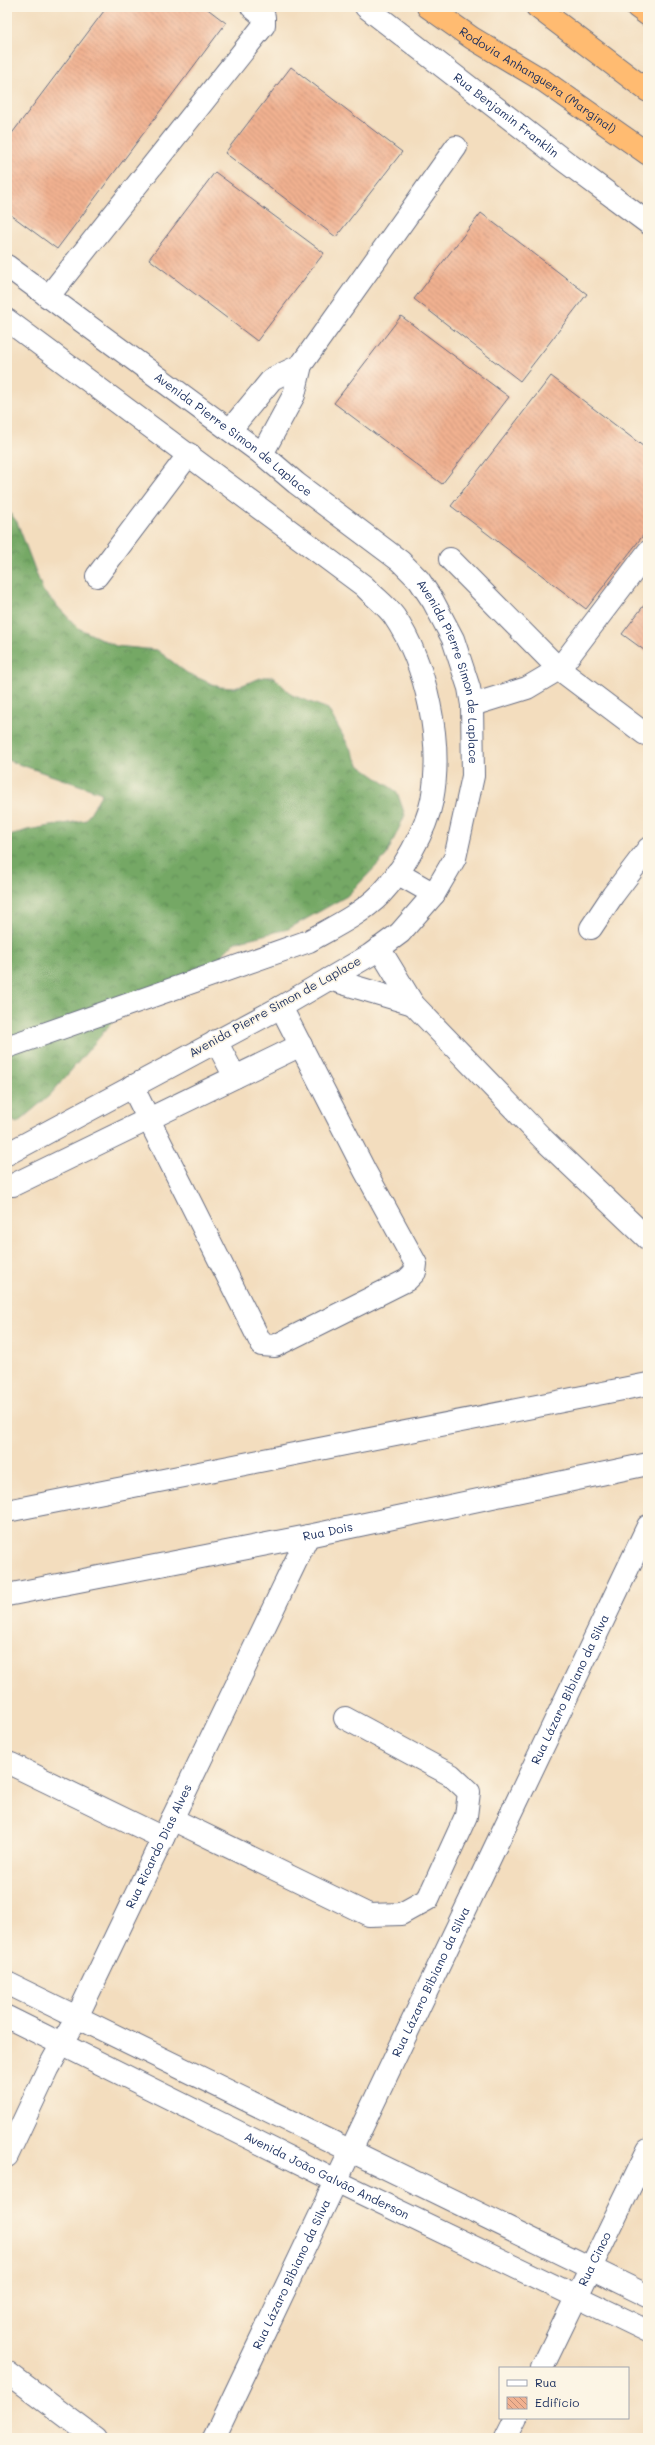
<svg xmlns="http://www.w3.org/2000/svg" width="655" height="2445" viewBox="0 0 655 2445" font-family="Mali,sans-serif">
<style>
.forest{fill:url(#forest-crowns);stroke:#486c62}
.building{fill:url(#building-back-hatch)}
.lines{fill:none;stroke-linecap:round;stroke-linejoin:round}
.minor-casing{stroke:#676c80;stroke-width:24}
.highway-casing{stroke:#676c80;stroke-width:24}
.minor{stroke:#fff;stroke-width:22}
.highway{stroke:#ffbb71;stroke-width:22}
.labels{text-anchor:middle;stroke-width:3.5;stroke-linejoin:round;paint-order:stroke}
.street-label{font-size:12px;fill:#1b2f5e;stroke:#fcf5e5}
</style>
<defs>
<pattern id="forest-crowns" width="20" height="18" patternUnits="userSpaceOnUse"><rect width="20" height="18" fill="#74a865"/><path d="M2 6a3 3 0 1 1 6 0M12 15a3 3 0 1 1 6 0" fill="none" stroke="#5e8956"/></pattern>
<pattern id="building-back-hatch" width="6" height="6" patternUnits="userSpaceOnUse"><rect width="6" height="6" fill="#f1b190"/><path d="M-1 5l2 2M0 0l6 6M5-1l2 2" fill="none" stroke="#c29079"/></pattern>
</defs>
<rect width="100%" height="100%" fill="#fcf5e5"/>
<filter id="ink" filterUnits="userSpaceOnUse"><feTurbulence type="fractalNoise" baseFrequency=".025" numOctaves="2"/><feDisplacementMap in="SourceGraphic" scale="8" xChannelSelector="R" yChannelSelector="G"/><feConvolveMatrix kernelMatrix="1 2 1 2 8 2 1 2 1" color-interpolation-filters="sRGB"/></filter>
<filter id="wash" filterUnits="userSpaceOnUse"><feTurbulence type="fractalNoise" baseFrequency=".012" numOctaves="4" result="noise"/><feDisplacementMap in="SourceGraphic" scale="16" xChannelSelector="R" yChannelSelector="G"/><feGaussianBlur stdDeviation="0.9" result="paint"/><feColorMatrix in="noise" values="0 0 0 0 0 0 0 0 0 0 0 0 0 0 0 0 0 1.4 0 .05"/><feComposite in="paint" operator="in"/></filter>
<g filter="url(#wash)">
<rect width="100%" height="100%" fill="#f3ddbe"/>
<polygon class="forest" points="7,509 17,522 43,591 78,628 116,646 157,650 187,673 219,687 235,688 263,677 274,677 292,695 328,709 360,766 397,792 405,815 386,856 347,896 288,929 235,942 224,953 220,969 115,1019 50,1095 17,1123 7,1118 7,837 27,830 86,820 102,793 7,760"/>
<g id="blocks">
<g class="building">
<polygon points="107,7 205,7 226,23 57,249 7,212 7,140"/>
<polygon points="291,67 402,152 336,237 225,153"/>
<polygon points="215,172 324,253 257,341 149,259"/>
<polygon points="481,213 587,294 520,381 414,299"/>
<polygon points="401,316 509,397 442,484 334,403"/>
<polygon points="551,376 648,450 648,529 586,609 451,506"/>
<polygon points="648,600 648,653 622,634"/>
</g>
</g>
</g>
<g filter="url(#ink)">
<use href="#blocks" fill-opacity="0" stroke="#676c80" stroke-width="1"/>
<g class="lines">
<defs>
<g id="minor">
<path id="s1" d="M366 7 566 162 648 223"/>
<path id="s2" d="M7 266 262 454 296 483 400 561 419 580 433 601 453 639 469 688 472 705 473 776 455 858 434 894 400 933 370 955 281 1007 7 1154"/>
<polyline points="48,297 264,25 264,17 252,7"/>
<path d="M7 320 364 586C373 596 386 605 394 616 427 665 443 742 432 800 426 831 402 872 380 895 361 914 332 928 309 941L7 1047"/>
<polyline points="230,430 272,379 301,365"/>
<polyline points="262,454 294,395 301,365 456,147"/>
<polyline points="450,559 559,669 645,734"/>
<polyline points="97,576 189,454"/>
<polyline points="472,705 527,688 559,669 648,552"/>
<polyline points="397,873 434,894"/>
<polyline points="591,928 613,895 648,849"/>
<polyline points="379,948 413,1004 544,1140 648,1239"/>
<polyline points="329,979 413,1004"/>
<polyline points="216,1041 235,1077"/>
<polyline points="132,1086 262,1345 275,1346 407,1280 415,1272 416,1264 365,1171 281,1007"/>
<polyline points="13,1185 301,1045"/>
<polyline points="7,1511 648,1384"/>
<path id="s3" d="M7 1595 308 1536 648 1464"/>
<polyline points="11,1764 163,1838"/>
<polyline points="172,1819 369,1915 401,1914 428,1899 466,1816 469,1792 451,1775 345,1718"/>
<polyline points="7,1983 648,2296"/>
<path id="s4" d="M7 2017 336 2181 648 2331"/>
<path id="s5" d="M7 2156 48 2069 77 2017 308 1536"/>
<path id="s6" d="M542 2368 648 2150"/>
<polyline points="7,2372 95,2438"/>
<path id="s7" d="M214 2438 648 1526"/>
<polyline points="506,2438 516,2418"/>
</g>
<g id="highway">
<path id="s8" d="M428 7 472 38 544 81 648 154"/>
<polyline points="537,7 648,91"/>
<polyline points="637,7 648,15"/>
</g>
</defs>
<use href="#minor" class="minor-casing"/>
<use href="#highway" class="highway-casing"/>
<use href="#minor" class="minor"/>
<use href="#highway" class="highway"/>
</g>
</g>
<g class="labels">
<g class="street-label">
<text dy="4" stroke="none"><textPath href="#s8" startOffset="132">Rodovia Anhanguera (Marginal)</textPath></text>
<text dy="4" stroke="none"><textPath href="#s1" startOffset="177">Rua Benjamin Franklin</textPath></text>
<text dy="4" stroke="none"><textPath href="#s2" startOffset="282">Avenida Pierre Simon de Laplace</textPath></text>
<text dy="4" stroke="none"><textPath href="#s2" startOffset="617">Avenida Pierre Simon de Laplace</textPath></text>
<text transform="translate(275 1007) rotate(-29)" y="4">Avenida Pierre Simon de Laplace</text>
<text dy="4" stroke="none"><textPath href="#s3" startOffset="327">Rua Dois</textPath></text>
<text dy="4" stroke="none"><textPath href="#s7" startOffset="829">Rua Lázaro Bibiano da Silva</textPath></text>
<text dy="4" stroke="none"><textPath href="#s5" startOffset="345">Rua Ricardo Dias Alves</textPath></text>
<text dy="4" stroke="none"><textPath href="#s7" startOffset="505">Rua Lázaro Bibiano da Silva</textPath></text>
<text dy="4" stroke="none"><textPath href="#s4" startOffset="357">Avenida João Galvão Anderson</textPath></text>
<text dy="4" stroke="none"><textPath href="#s6" startOffset="121">Rua Cinco</textPath></text>
<text dy="4" stroke="none"><textPath href="#s7" startOffset="181">Rua Lázaro Bibiano da Silva</textPath></text>
</g>
</g>
<rect width="655" height="2445" fill="none" stroke="#fcf5e5" stroke-width="24"/>
<rect x="499" y="2367" width="130" height="52" fill="#fcf5e5" stroke="#a2a6af"/>
<rect x="507" y="2380" width="20" height="6" fill="#ffffff" stroke="#a2a6af"/>
<text x="535" y="2387" font-size="12" fill="#1b2f5e">Rua</text>
<rect x="507" y="2397" width="20" height="12" fill="url(#building-back-hatch)" stroke="#a2a6af"/>
<text x="535" y="2407" font-size="12" fill="#1b2f5e">Edifício</text>
</svg>
